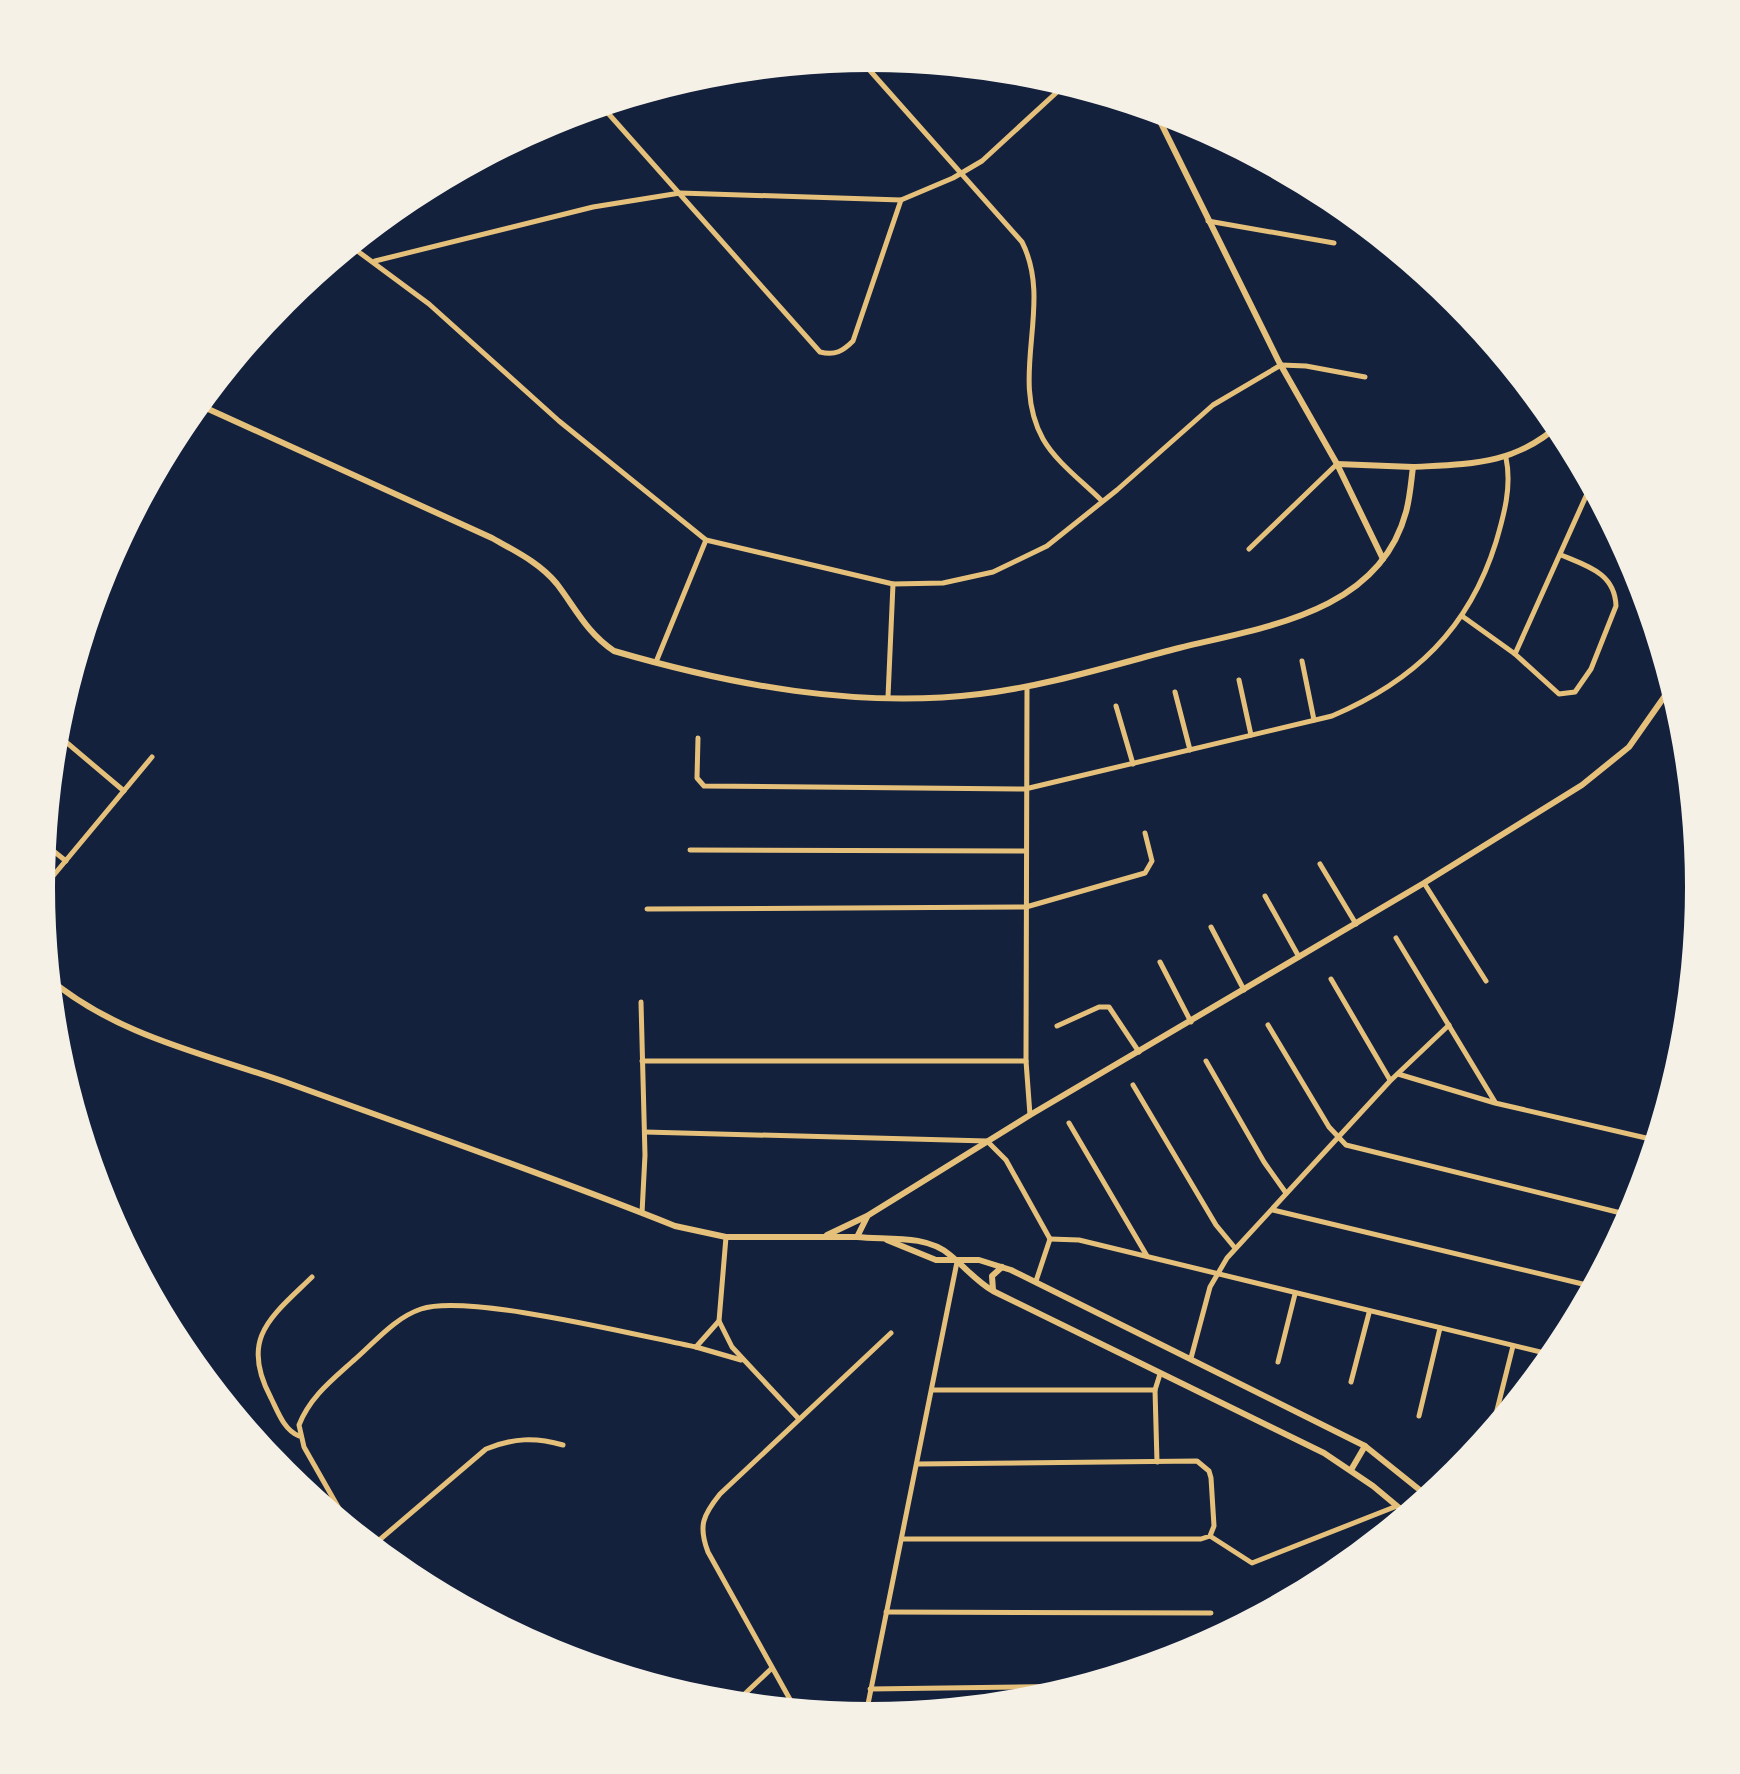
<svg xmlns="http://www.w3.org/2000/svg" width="1740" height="1774" viewBox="0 0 1740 1774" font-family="Lora,serif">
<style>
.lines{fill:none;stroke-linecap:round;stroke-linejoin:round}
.minor{stroke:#e5c07b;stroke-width:5}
.tertiary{stroke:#e5c07b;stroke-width:6}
.secondary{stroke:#e5c07b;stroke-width:6}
</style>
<rect width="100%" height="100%" fill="#14213d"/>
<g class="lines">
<g class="minor">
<path d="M857 56 1022 242C1054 305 1008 376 1043 439 1056 462 1083 482 1102 501"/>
<path d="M599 103 820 352C835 356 843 351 853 341L901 200"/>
<polyline points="1208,221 1334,243"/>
<polyline points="348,244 429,304 559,421 706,540 893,584 943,583 993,572 1047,546 1117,490 1213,405 1281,365 1306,366 1365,377"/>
<polyline points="375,261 593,207 680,193 901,200 953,178 982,161 1069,81"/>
<polyline points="1249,549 1337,464"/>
<path d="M1462 616 1515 654 1559 694 1575 692 1591 669 1616 606C1615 573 1587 566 1561 555"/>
<polyline points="1515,654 1591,485"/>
<polyline points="1302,661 1314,720"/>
<polyline points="656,662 706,540"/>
<polyline points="1239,680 1251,735"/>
<polyline points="1027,687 1026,1061 1030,1115"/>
<polyline points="1175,692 1190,750"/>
<polyline points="888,697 893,584"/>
<polyline points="1116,706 1133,764"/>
<polyline points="53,731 124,791"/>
<path d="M698 738 697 778 704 786 1025 789 1332 716C1414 681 1469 629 1496 542 1504 515 1512 486 1506 458"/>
<polyline points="42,842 66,861"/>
<polyline points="690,850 1025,851"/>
<polyline points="1320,864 1356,924"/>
<polyline points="1424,883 1486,981"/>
<polyline points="38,894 152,757"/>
<polyline points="1265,896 1299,957"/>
<polyline points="647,909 1026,907 1145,873 1152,861 1145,833"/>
<polyline points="1211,927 1244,990"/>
<polyline points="1396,938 1495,1102"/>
<polyline points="1160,962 1191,1022"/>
<polyline points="1331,979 1390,1080"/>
<polyline points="641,1002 645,1155 642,1213"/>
<polyline points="1268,1025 1329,1127 1346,1145 1633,1216"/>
<polyline points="1057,1026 1099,1007 1109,1007 1139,1052"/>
<polyline points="642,1061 1026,1061"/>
<polyline points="1206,1061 1264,1162 1286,1193"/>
<polyline points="1398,1074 1495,1103 1659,1141"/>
<polyline points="1133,1085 1216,1225 1235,1248"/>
<polyline points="1069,1123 1147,1256"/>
<polyline points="645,1132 987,1141 1006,1160 1050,1239"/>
<polyline points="1273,1210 1595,1287"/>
<polyline points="726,1237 719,1321 732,1347 799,1419"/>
<polyline points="1050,1239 1079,1240 1557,1356"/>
<polyline points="1036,1281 1050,1239"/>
<polyline points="696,1347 741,1360"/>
<polyline points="1191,1358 1210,1287 1227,1258 1390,1081 1449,1025"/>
<polyline points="1278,1362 1295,1294"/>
<polyline points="1351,1382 1369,1313"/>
<polyline points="933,1390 1155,1390"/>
<polyline points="1419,1416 1440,1328"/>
<path d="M299 1436C284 1430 278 1412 271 1398 239 1338 271 1317 312 1277"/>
<polyline points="1490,1438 1513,1346"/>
<polyline points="1157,1462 1155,1390 1160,1374"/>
<path d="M354 1535 304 1447 299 1425C310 1397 332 1380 353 1361 374 1343 394 1318 421 1309 468 1293 639 1336 696 1347L719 1321"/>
<polyline points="1210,1536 1252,1563 1397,1506"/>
<polyline points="902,1539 1201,1539 1210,1536 1214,1526 1211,1478 1209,1471 1197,1461 917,1464"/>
<path d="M370 1548 486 1449C513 1438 535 1437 563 1445"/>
<polyline points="886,1612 1211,1613"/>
<polyline points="870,1689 1089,1686"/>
<polyline points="732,1706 772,1668"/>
<path d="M797 1712 708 1552C698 1526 703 1515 720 1494L891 1333"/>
<polyline points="865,1719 957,1262"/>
</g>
<g class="tertiary">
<polyline points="1153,107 1279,362 1337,464 1383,559"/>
<polyline points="1337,464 1413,467"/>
<path d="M857 1237C886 1240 926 1234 950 1255 966 1268 976 1281 993 1291L1324 1453 1373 1486 1409 1516"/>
<polyline points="887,1240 936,1260 979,1260 1011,1270 1365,1446 1431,1499"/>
<polyline points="993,1290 992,1276 1002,1267"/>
<polyline points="1351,1470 1365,1446"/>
</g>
<g class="secondary">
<path d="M195 403 492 538C515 551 540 563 557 584 576 609 587 633 614 651 731 685 857 709 980 694 1047 686 1113 665 1179 648 1264 627 1379 613 1406 512 1410 498 1411 482 1413 467 1470 464 1516 465 1561 423"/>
<path d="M46 976C114 1035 205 1054 288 1083 417 1130 548 1175 675 1226L726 1237H857L867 1217"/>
<polyline points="827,1235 867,1216 1030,1115 1424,883 1582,785 1629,747 1674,683"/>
</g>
</g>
<path d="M0 0H1740V1774H0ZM55 887a815 815 0 1 1 1630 0a815 815 0 1 1-1630 0Z" fill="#f6f1e7" fill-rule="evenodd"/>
</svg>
